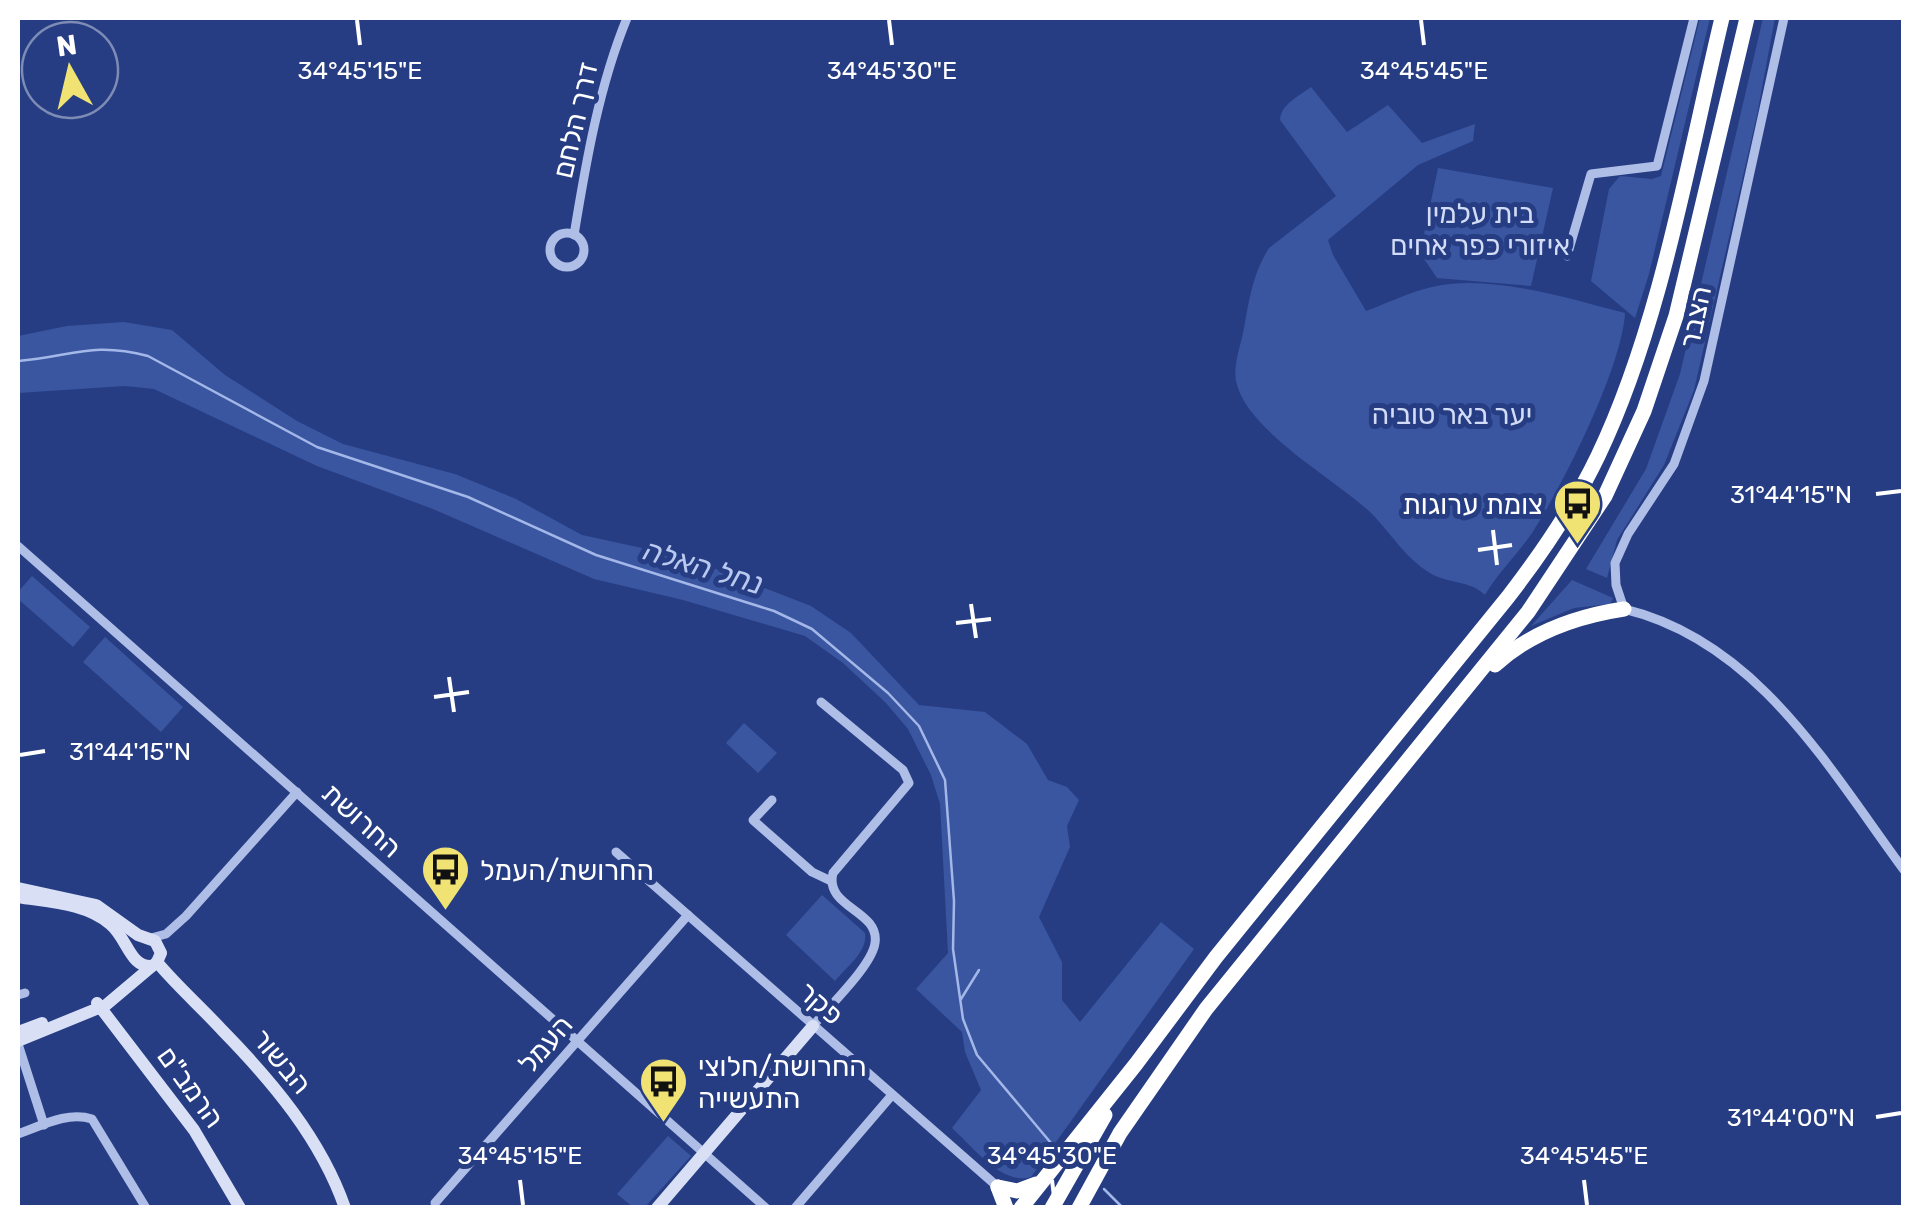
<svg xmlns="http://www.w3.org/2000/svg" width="1921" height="1225" viewBox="0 0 1921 1225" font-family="Rubik,'Noto Sans Hebrew',sans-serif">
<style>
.green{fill:#3a56a0}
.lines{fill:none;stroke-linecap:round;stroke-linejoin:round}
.stream{stroke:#a3b7e8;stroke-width:2.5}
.street{stroke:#afbee7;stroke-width:9}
.secondary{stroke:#d9e0f6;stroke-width:12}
.highway{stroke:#fff;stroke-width:15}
.ticks{fill:none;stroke:#fff;stroke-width:4}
.labels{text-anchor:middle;stroke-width:10;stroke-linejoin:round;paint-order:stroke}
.street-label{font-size:28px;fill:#fff;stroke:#263d83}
.park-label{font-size:28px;fill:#d2dcf6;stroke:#263d83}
.poi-label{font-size:28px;fill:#fff;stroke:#263d83;text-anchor:start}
.water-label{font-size:30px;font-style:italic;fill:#bac9ef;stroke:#263d83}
.ticks-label{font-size:25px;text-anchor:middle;fill:#fff;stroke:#263d83;stroke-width:10;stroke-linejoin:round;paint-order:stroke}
</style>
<rect width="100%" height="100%" fill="#263d83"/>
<g class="green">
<polygon points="1700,18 1710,18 1649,274 1635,318 1591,281 1609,189 1620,176 1652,179 1661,176"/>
<polygon points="1763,18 1775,18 1757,115 1694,390 1664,465 1617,540 1607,578 1586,569 1646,469 1680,374"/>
<path d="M1311 87 1347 132 1388 105 1422 143 1475 124 1473 141 1418 165 1328 240 1333 255 1366 311C1388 303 1409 292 1432 287 1489 273 1569 299 1625 313 1622 368 1562 487 1532 533 1517 555 1498 573 1485 595 1470 580 1448 584 1430 573 1405 558 1391 533 1371 513 1337 480 1246 431 1236 381 1233 364 1241 345 1244 328 1249 300 1253 273 1269 248L1336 196 1280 120C1281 104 1299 96 1311 87Z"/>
<polygon points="1438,168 1553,188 1531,286 1437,278 1420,253"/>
<path d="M124 322 172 330 225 375 297 421 343 444 455 474 516 499 582 535 688 558 811 606 851 633 919 705 985 712 1027 744 1048 780 1067 787 1079 800 1067 826 1070 847 1039 917 1062 962V1000L1080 1022 1161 922 1194 949 1031 1177C1002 1186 973 1147 952 1128L981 1090 965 1052 962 1032 916 989 948 953 940 804 931 775 908 729 886 703 843 663 805 636 683 600 594 579 433 509 317 466 154 389 125 386 18 393V336L67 326Z"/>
<polygon points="32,576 90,627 73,647 18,599 18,592"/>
<polygon points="1572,580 1613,598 1610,604 1574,608 1531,626"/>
<polygon points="105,637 183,707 161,732 83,662"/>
<polygon points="744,723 777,753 758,773 726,743"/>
<path d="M822 895 865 933C868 952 846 967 835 981L786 935Z"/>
<polygon points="668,1136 691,1156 645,1207 633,1207 617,1194"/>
</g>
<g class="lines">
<g class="stream">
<path d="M18 361C71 357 91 341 148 356L317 447 468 497 596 555 774 611 812 629 888 693 919 726 945 780 954 901 953 949 963 1019 977 1055 1056 1149"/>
<polyline points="961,999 979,970"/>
<polyline points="1104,1189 1123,1208"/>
</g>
<g class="street">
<path d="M1784 18 1704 381 1674 464 1628 534 1615 563 1616 585 1624 609C1757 641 1828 767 1904 870"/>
<circle cx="567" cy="250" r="17"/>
<path d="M574 235C586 162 599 86 627 18"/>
<polyline points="1567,256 1591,174 1657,166 1694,18"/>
<polyline points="18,546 766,1208"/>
<polyline points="772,800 753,820 812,872 831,881"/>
<polyline points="616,852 998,1187"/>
<polyline points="151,938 166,934 186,916 297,792"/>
<polyline points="18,995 25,993"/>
<path d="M813 1026C828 1007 872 966 875 943 880 910 824 908 833 873L909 783 903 770 821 702"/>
<polyline points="18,1044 44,1125"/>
<path d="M18 1134C41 1126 67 1111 92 1119L146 1208"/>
<polyline points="435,1203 688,915"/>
<polyline points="795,1208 892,1095"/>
</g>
<g class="secondary">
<polyline points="18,888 96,905 138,935 155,941 161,953 157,962 106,1005 18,1041"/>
<path d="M18 897C48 902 86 903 110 924 128 939 130 968 152 966"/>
<path d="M157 962C177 986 201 1007 222 1030 272 1081 321 1139 345 1208"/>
<polyline points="97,1003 194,1130 240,1208"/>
<polyline points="18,1032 42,1023"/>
<polyline points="657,1208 813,1026"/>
</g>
<g class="highway">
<path d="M1495 665C1530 633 1578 616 1624 609"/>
<polyline points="998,1187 1017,1191 1036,1184"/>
<polyline points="998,1187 1006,1208"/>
<path d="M1021 1208 1136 1064 1216 957 1508 597C1542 553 1574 506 1598 456 1661 324 1688 160 1722 18"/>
<polyline points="1052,1208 1105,1115"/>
<polyline points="1079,1208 1120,1133 1206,1009 1528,612 1605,496 1644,411 1676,316 1747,18"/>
</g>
</g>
<path class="ticks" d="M357 20 360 45M889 20 892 45M1421 20 1424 45M1876 494 1901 491M1493 530 1497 565M1478 550 1512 545M971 604 976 638M956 623 991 619M449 677 454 712M434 697 469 692M20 755 45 751M1876 1117 1901 1113M520 1180 523 1205M1052 1180 1055 1205M1584 1180 1587 1205"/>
<defs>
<symbol id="bus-pin" viewBox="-11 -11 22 30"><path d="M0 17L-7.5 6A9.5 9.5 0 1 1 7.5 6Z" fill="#f0e374" stroke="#263d83"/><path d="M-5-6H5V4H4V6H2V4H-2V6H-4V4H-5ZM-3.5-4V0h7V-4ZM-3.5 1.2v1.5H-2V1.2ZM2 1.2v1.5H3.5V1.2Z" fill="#111"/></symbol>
</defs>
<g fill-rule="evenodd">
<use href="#bus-pin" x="1550" y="476" width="55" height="75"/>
<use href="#bus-pin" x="418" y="842" width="55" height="75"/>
<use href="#bus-pin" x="636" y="1054" width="55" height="75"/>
</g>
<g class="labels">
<g class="street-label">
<text transform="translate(575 120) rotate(-77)" y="10">דרך הלחם</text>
<text transform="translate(1695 317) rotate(-78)" y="10">הצבר</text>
<text transform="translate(362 820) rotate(42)" y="10">החרושת</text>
<text transform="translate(821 1003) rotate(41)" y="10">פקר</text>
<text transform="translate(545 1044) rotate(-49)" y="10">העמל</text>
<text transform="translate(282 1061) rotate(50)" y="10">הבשור</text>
<text transform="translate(191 1087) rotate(54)" y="10">הרמב"ם</text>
</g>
<g class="park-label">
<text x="1480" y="223">בית עלמין<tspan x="1480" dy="32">איזורי כפר אחים</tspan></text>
<text x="1452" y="424">יער באר טוביה</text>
</g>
<g class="poi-label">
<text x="1543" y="514" text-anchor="end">צומת ערוגות</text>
<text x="480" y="880">החרושת/העמל</text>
<text x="698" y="1076">החרושת/חלוצי<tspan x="698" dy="32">התעשייה</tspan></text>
</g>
<g class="water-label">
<text transform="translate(703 567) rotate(17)" y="10">נחל האלה</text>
</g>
</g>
<g class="ticks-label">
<text x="360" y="79">34°45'15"E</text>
<text x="892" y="79">34°45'30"E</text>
<text x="1424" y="79">34°45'45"E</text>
<text x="1791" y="503">31°44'15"N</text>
<text x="130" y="760">31°44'15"N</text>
<text x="1791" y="1126">31°44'00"N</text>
<text x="520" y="1164">34°45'15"E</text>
<text x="1052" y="1164">34°45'30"E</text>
<text x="1584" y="1164">34°45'45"E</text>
</g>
<rect width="1921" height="1225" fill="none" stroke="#ffffff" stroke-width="40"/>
<g transform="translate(70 70) rotate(352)"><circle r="48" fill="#263d83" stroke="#7d8bb5" stroke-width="2.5"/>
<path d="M0-8L18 38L0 25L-18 38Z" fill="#f0e374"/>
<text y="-15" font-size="28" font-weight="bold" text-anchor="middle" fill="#ffffff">N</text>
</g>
</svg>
